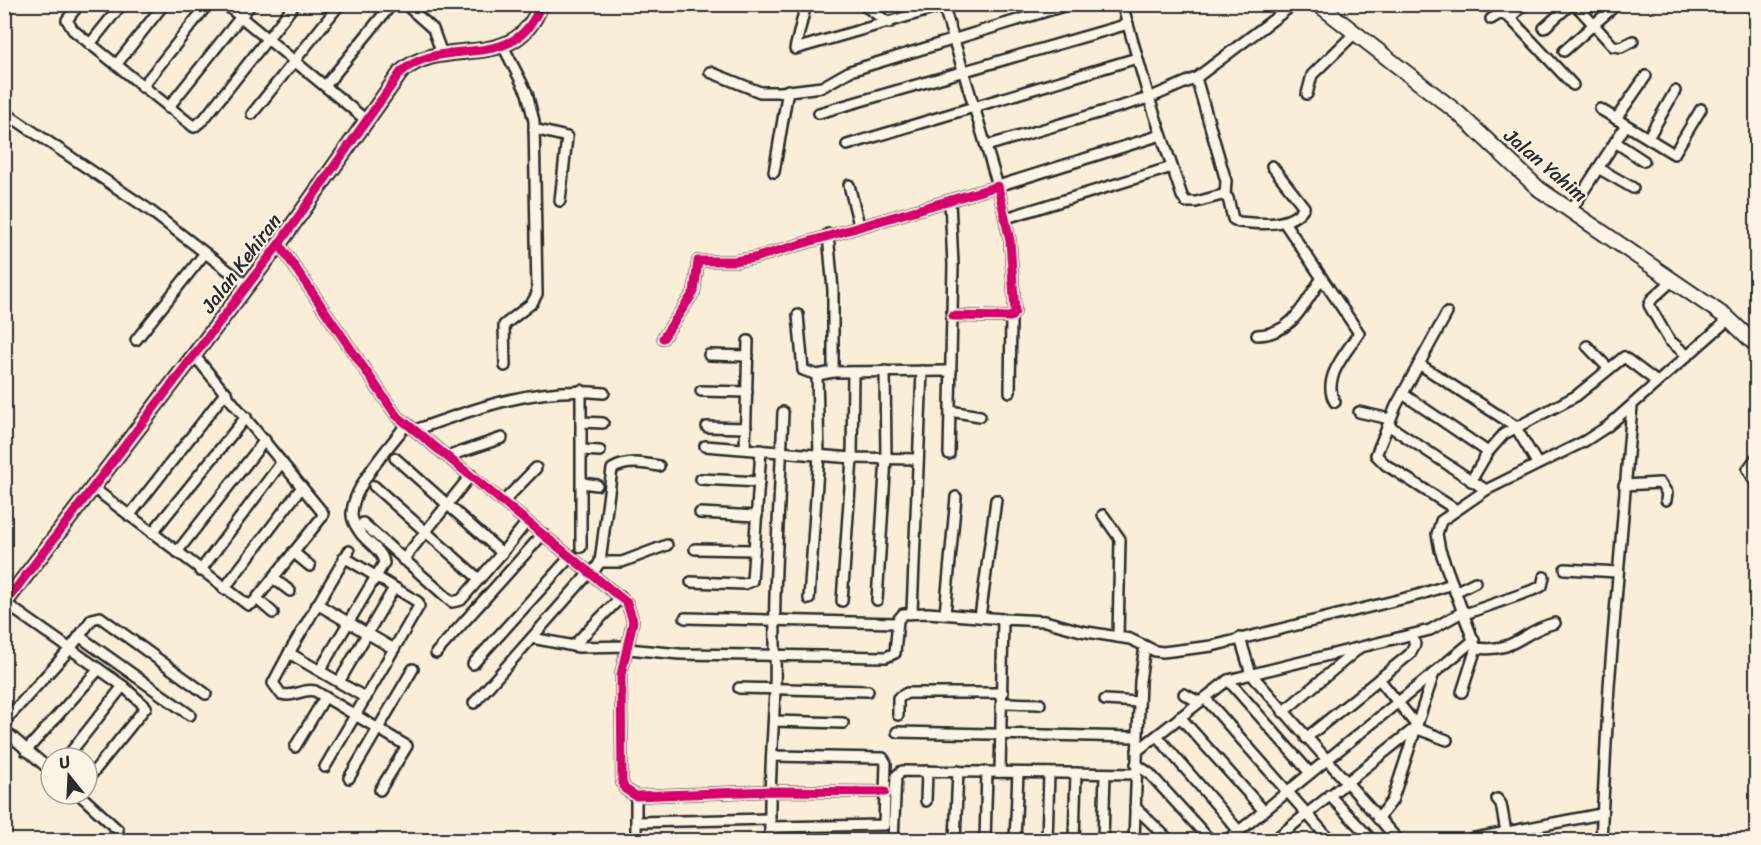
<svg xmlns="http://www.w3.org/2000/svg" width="1761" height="845" viewBox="0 0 1761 845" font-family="Sriracha,sans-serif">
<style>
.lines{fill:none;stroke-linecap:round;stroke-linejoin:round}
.street-casing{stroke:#2b2b2b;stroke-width:14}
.secondary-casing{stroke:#2b2b2b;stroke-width:18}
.street{stroke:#fcf5e5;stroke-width:9}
.secondary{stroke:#fcf5e5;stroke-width:14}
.cycleway-casing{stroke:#fcf5e5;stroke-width:13}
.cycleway{stroke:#d6006c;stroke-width:9}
.labels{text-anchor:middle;stroke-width:4.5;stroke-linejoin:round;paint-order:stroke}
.street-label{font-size:20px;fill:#2b2b2b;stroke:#fcf5e5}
</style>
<rect width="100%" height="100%" fill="#faeed8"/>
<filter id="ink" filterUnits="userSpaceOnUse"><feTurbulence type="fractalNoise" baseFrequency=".0167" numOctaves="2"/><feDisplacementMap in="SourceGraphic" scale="12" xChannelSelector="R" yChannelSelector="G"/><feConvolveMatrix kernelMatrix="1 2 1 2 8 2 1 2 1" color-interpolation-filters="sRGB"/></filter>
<g filter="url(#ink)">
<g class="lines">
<defs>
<g id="street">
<polyline points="79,4 67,20 73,30 194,127 204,119 295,4"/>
<polyline points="225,4 366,120"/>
<polyline points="405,4 433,29 442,54"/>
<polyline points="654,4 656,6"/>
<polyline points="806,4 795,49 950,4"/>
<polyline points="862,4 889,23"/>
<polyline points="943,4 998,186 1161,135"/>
<polyline points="1575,4 1613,46 1621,47 1633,41"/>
<polyline points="1477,5 1478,4"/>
<polyline points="1510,18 1524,4"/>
<polyline points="1491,19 1501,13 1510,18 1573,85"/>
<polyline points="1544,28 1571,4"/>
<polyline points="90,44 122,4"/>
<polyline points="503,46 527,93 534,121 537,294 532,303 504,325 505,366"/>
<polyline points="1564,51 1617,4"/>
<polyline points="116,65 164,4"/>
<polyline points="710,72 760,92 781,92 822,87 850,71 1070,4"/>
<polyline points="1196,78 1226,181 1225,196"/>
<polyline points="325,86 392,4"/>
<polyline points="142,87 208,4"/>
<polyline points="1307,94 1312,75 1354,34"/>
<polyline points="168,108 251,4"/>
<polyline points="1600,109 1674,154 1701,109"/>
<polyline points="4,112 148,209 247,285"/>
<polyline points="819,113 1128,24"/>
<polyline points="252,114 340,4"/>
<polyline points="1616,119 1646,76"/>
<polyline points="534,129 567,137 560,201"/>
<polyline points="1648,138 1675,91"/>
<polyline points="1615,142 1644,161"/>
<polyline points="847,145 1137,58"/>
<polyline points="986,146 1149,98 1122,4"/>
<path d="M1272 166 1304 207C1291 228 1260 224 1239 222L1233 219 1228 198 1222 195 1196 202H1186L1182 196 1149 98 1196 78 1294 4"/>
<polyline points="1598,168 1633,188"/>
<polyline points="774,172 788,90"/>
<polyline points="849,185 859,225"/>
<polyline points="1570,212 1626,125"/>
<polyline points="1006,218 1172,167"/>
<path d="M1284 222 1359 333C1346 353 1321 379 1335 402"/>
<polyline points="828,234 833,290 833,372"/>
<polyline points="279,244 396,415 627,603 633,621 621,675 622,782 625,789 636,796 771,791 885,792"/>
<polyline points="1673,280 1652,299 1649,305 1669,340 1687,355"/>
<polyline points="1447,313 1396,406 1376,455 1386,465 1455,509"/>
<polyline points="798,315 803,370 817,375"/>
<path d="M1257 335C1293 334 1303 305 1322 278"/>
<polyline points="663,338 694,292 698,261 734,261 754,258 998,186 1010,241 1015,312 1011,317 953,316"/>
<polyline points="136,340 205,253"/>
<polyline points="1587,346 1609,369"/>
<polyline points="709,355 748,356"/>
<polyline points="1419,364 1515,426 1537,463"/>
<polyline points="701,391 747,392"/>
<polyline points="1010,392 1011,317"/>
<polyline points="1403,394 1488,452"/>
<polyline points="950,411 980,416"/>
<polyline points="1359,412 1390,419"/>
<polyline points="581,422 603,423"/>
<polyline points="1388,425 1486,490"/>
<polyline points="707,427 746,428"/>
<path d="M415 430C476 408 538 385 604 393"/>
<polyline points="705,446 852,458 918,459"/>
<polyline points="745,449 748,341"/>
<polyline points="582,450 600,451"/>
<polyline points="949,454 953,265 950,201"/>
<polyline points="449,456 502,438"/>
<polyline points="395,458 502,553 522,528"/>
<polyline points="1756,458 1748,469 1756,483"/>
<polyline points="701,479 759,482"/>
<polyline points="1471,481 1488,452 1504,434 1576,396 1624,357 1657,382"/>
<polyline points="582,483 597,485"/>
<polyline points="1624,485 1660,483 1667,493 1666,500"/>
<polyline points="374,486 479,579"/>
<polyline points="92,487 248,605 253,603 322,517 323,513 194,355"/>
<polyline points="503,502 536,468"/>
<polyline points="700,513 757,516"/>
<polyline points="1103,515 1120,539 1118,637"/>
<polyline points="129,516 226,392"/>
<polyline points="363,523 452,602 461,600 502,553"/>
<polyline points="152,533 246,417"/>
<polyline points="581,547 581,390"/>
<polyline points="695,549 754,550"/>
<polyline points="349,551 289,653 366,698"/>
<polyline points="177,552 265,440"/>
<polyline points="293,552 310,566"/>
<polyline points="403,560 471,475"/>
<polyline points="600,562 622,562 667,545"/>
<polyline points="1565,569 1618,572"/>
<polyline points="200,571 282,462"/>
<path d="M592 574 600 562 612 469C627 460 643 463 659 466"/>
<polyline points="273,578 290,591"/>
<polyline points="691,582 744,584 752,581 761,450"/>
<polyline points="224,589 302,487"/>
<polyline points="1455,592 1475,582"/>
<polyline points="257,599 273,613"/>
<polyline points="809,599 819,455 817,375 833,372 951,371"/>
<polyline points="877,600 886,458 885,371"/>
<polyline points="842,601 852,458 853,372"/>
<polyline points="5,603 123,686 146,707 87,780"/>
<polyline points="317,604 394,649"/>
<polyline points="912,612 922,371"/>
<polyline points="945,614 956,497"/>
<polyline points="1465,614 1536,589 1542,586 1544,577"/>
<polyline points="980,617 996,500"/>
<polyline points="685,618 897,623"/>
<polyline points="79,636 190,715"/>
<polyline points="532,638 579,647 629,646"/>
<polyline points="1240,638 1251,674 1398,840"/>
<polyline points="573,646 621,597"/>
<path d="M1476 648C1517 653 1521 631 1555 623"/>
<polyline points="628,649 680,654 886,657 895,653 898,620 903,614 928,613 1003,619"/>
<path d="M289 653 273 683 281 694C294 698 302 688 315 691L407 746 380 790"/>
<polyline points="436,653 543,534"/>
<polyline points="473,664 571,556"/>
<path d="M320 670 384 563C383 551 368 543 361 534 357 528 351 520 352 513 353 486 390 446 406 425"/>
<polyline points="1379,679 1417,726"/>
<polyline points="1228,680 1310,773"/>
<polyline points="339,682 394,588"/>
<polyline points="739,688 868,691"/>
<polyline points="1462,692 1476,648 1440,550 1437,534 1441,521 1486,490 1585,441 1608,426 1729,319"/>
<polyline points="1184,694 1199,702"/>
<polyline points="1205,698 1330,840"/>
<polyline points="1105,700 1139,702"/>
<polyline points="474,703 590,572"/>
<polyline points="1002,703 1040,704"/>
<polyline points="1283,712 1357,650"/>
<polyline points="898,715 898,698 907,693 1003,693"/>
<polyline points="1180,717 1264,811"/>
<polyline points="774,721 843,723"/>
<polyline points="4,722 70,649 92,619 100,617 206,694"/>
<polyline points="4,730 51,771"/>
<polyline points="897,732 1137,737"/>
<polyline points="1157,736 1239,831"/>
<polyline points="1306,738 1410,654 1415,644 1412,635"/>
<polyline points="295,747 325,697"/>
<polyline points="26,751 99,669"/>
<polyline points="1137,751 1228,680 1430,630 1464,611"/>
<path d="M772 756 883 758 886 763 884 825 770 827C769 782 773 736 775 690 776 658 774 626 775 595 777 534 781 473 783 412"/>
<polyline points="66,758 123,686"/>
<polyline points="1136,764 1150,774 1210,840"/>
<polyline points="325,767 419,606 418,602 344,557"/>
<polyline points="1000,772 1003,619 1045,621 1081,631 1130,639 1145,646"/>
<polyline points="349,778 413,669"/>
<polyline points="79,794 118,830"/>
<polyline points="1329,795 1372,840"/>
<polyline points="636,796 636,840"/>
<polyline points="1497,799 1501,804 1506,832"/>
<polyline points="926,801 927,771"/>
<polyline points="1135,807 1169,840"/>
<polyline points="1378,819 1392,801 1434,673 1474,640"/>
<polyline points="637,822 770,819"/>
<polyline points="770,827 770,840"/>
<polyline points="893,840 896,776 902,771 1136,774"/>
<polyline points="955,840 958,771"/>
<polyline points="985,840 987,772"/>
<polyline points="1015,840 1018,773"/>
<polyline points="1047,840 1049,773"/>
<polyline points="1074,840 1076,773"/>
<polyline points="1103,840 1105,774"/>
<polyline points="1134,840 1140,681 1145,646 1155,651 1163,652 1212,646 1418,595 1452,584"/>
<polyline points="1228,840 1434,673"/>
<polyline points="1274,840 1415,728 1447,740"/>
<polyline points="1465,840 1601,814"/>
<polyline points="1601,840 1609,686 1632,406"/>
</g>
<g id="secondary">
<polyline points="1318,4 1458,113 1539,189 1729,319 1756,345"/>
<path d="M4 604 279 244 401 72C446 33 515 76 541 4"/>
</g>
</defs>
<use href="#street" class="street-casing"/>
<use href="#secondary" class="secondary-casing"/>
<use href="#street" class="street"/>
<use href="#secondary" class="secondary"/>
<defs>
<g id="cycleway">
<polyline points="279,244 396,415 627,603 633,621 621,675 622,782 625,789 636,796 771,791 885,792"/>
<polyline points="663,338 694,292 698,261 734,261 754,258 998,186 1010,241 1015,312 1011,317 953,316"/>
<path d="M4 604 279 244 401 72C446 33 515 76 541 4"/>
</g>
</defs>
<use href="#cycleway" class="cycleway-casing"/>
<use href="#cycleway" class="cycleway"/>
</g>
</g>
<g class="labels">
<g class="street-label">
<text transform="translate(1546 165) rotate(40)" y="7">Jalan Yahim</text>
<text transform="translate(241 263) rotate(-53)" y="7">Jalan Kehiran</text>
</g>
</g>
<rect width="1761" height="845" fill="none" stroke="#fcf5e5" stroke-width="24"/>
<rect x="12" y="12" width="1737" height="821" fill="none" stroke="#2b2b2b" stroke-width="2" filter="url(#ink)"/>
<g transform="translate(69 776) rotate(342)"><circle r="28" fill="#fcf5e5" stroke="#a8a49b" stroke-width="1.5"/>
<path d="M0-4.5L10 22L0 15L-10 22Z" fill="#2b2b2b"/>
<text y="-9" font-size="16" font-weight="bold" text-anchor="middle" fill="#2b2b2b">U</text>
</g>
</svg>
